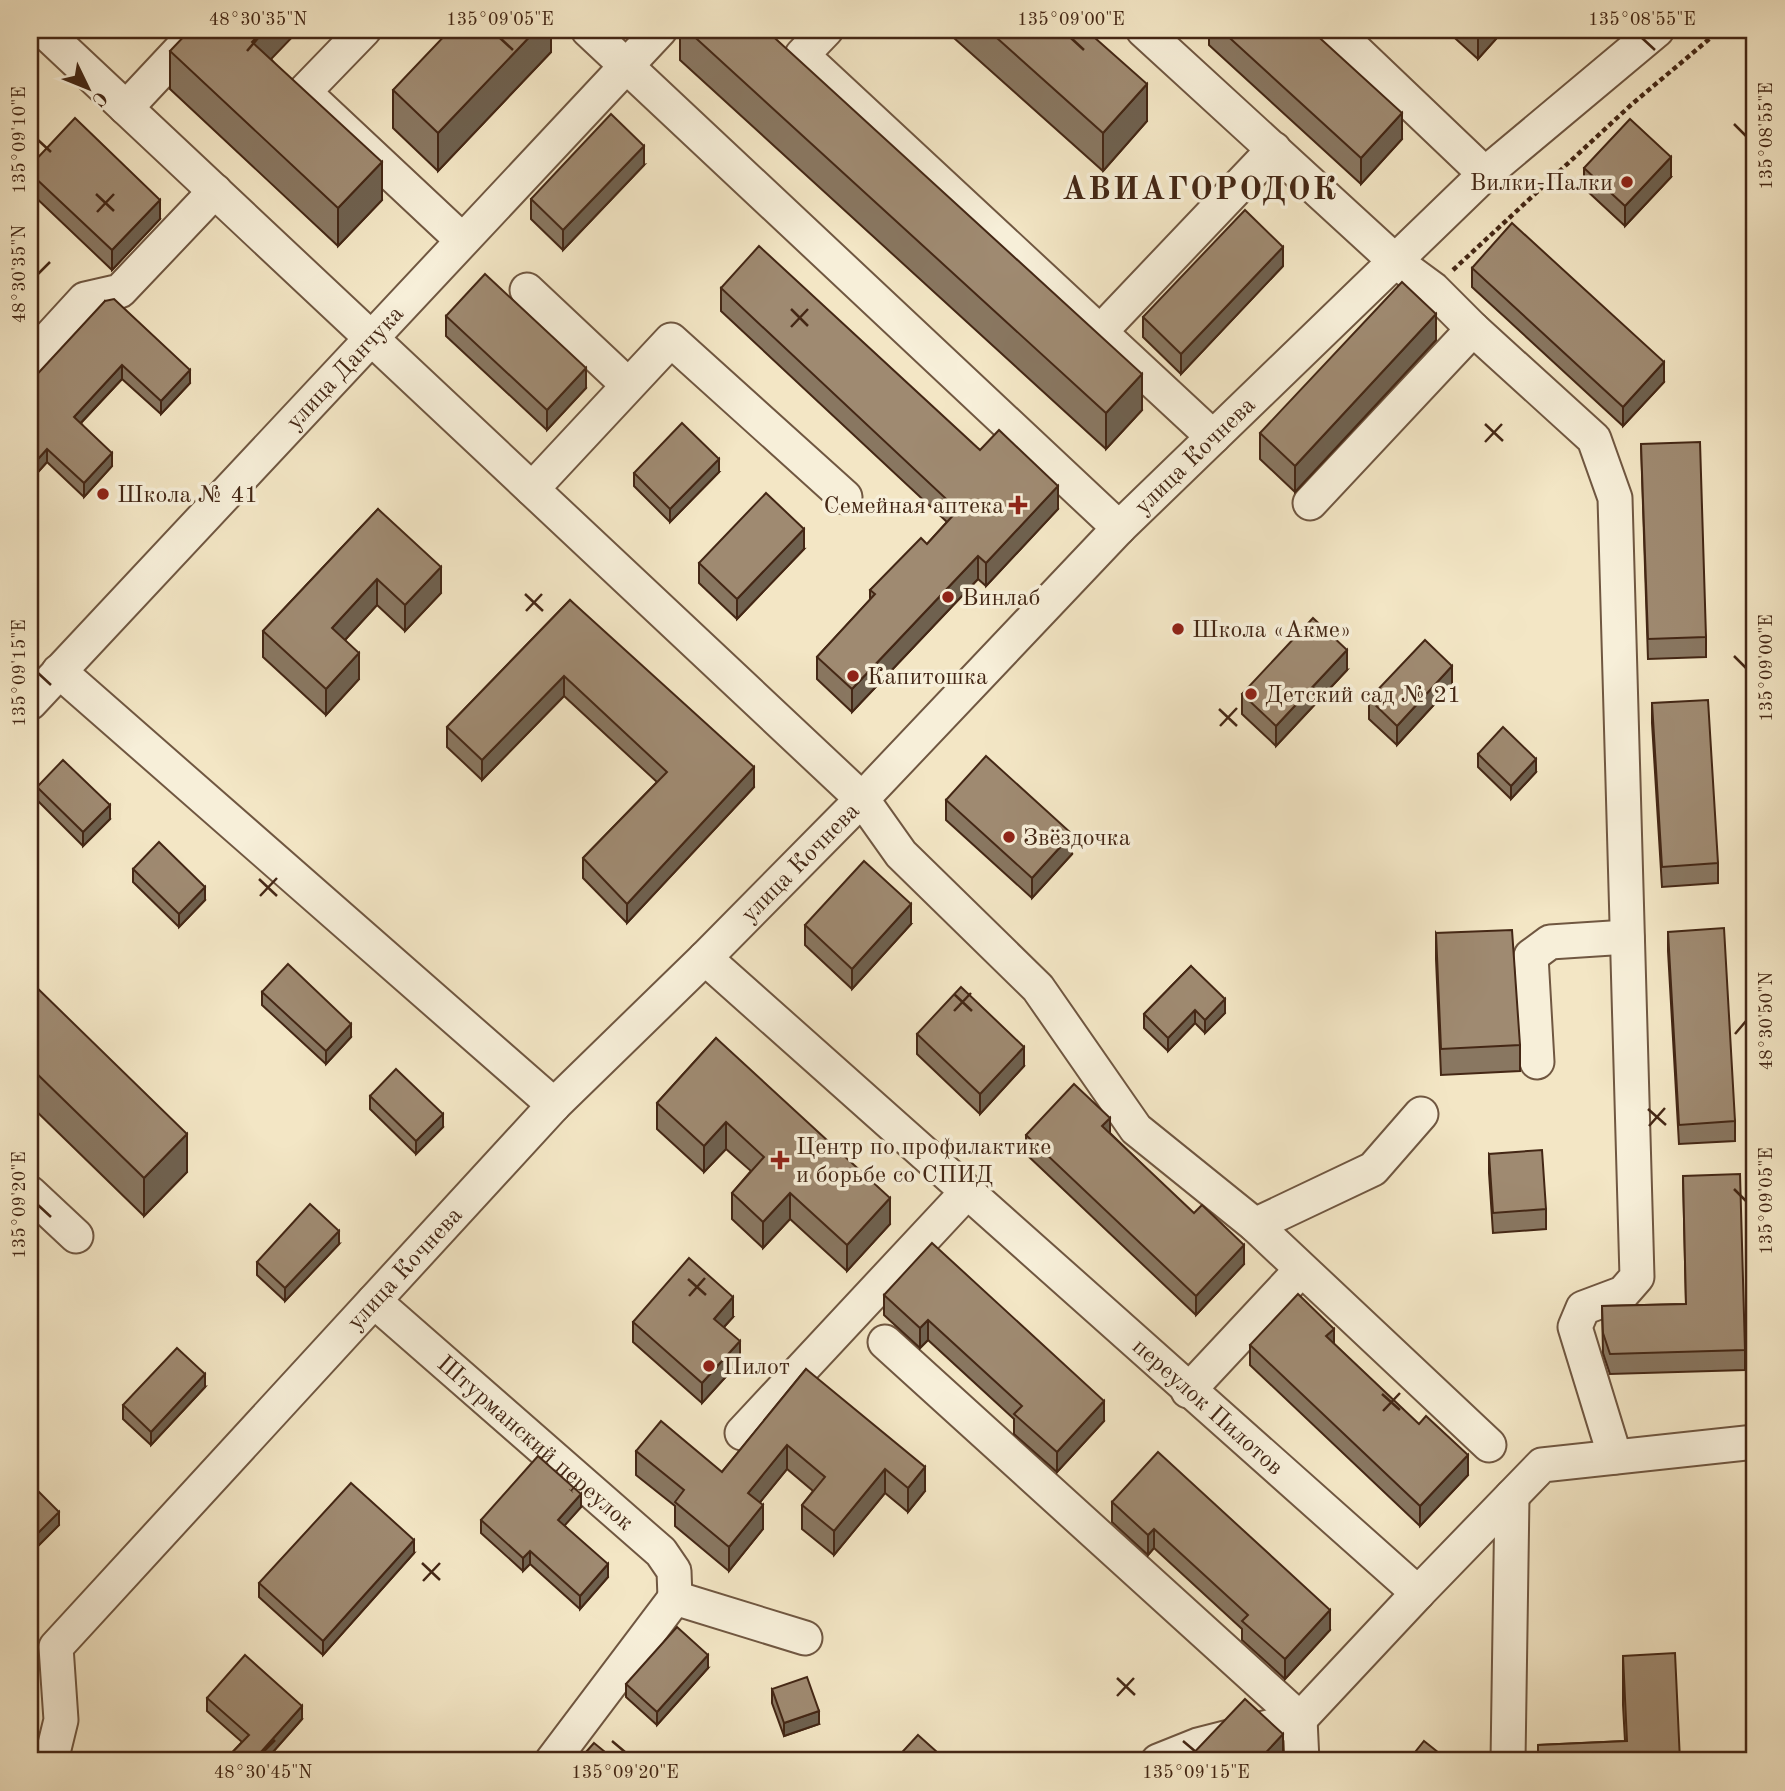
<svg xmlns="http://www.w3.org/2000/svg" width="1785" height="1791" viewBox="0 0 1785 1791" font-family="'Old Standard TT',serif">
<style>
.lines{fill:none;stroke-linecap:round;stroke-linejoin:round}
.minor-casing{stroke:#705741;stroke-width:37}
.path{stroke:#442715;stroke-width:4.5;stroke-dasharray:5 3.5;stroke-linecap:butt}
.minor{stroke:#f7efd9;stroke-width:33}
.wall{fill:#897761;stroke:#442715;stroke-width:2}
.shaded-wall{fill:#6f614f;stroke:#442715;stroke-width:2}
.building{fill:#9f8a71;stroke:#442715;stroke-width:2}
.ticks{fill:none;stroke:#442715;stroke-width:2.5}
.poi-dot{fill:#8f2418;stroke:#f7efd9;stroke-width:2.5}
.labels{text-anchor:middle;stroke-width:7;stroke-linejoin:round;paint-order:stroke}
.poi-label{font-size:24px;fill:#442715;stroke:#f7efd9;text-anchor:start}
.street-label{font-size:24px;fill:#442715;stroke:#f7efd9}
.district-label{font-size:32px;font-weight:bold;letter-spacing:2px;fill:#442715;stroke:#f7efd9}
.neatline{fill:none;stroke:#442715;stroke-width:2.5}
.ticks-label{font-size:18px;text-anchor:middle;fill:#442715}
</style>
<rect width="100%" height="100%" fill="#f3e6c5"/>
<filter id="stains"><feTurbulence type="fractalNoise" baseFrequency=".00286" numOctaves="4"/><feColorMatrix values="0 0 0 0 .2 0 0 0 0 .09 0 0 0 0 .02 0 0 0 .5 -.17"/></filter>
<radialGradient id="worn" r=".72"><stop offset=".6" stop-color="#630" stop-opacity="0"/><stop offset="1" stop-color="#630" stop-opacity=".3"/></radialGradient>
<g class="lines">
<defs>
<g id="minor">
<polyline points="43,30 862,799 901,854 1038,988 1136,1129 1255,1225 1489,1445"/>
<polyline points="364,30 304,92 462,240"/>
<polyline points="588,30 1119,528"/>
<polyline points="826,30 802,55 1213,437"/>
<polyline points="1143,30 1395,261 1433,289 1473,329 1310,503"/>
<polyline points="1334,30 1485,174"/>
<polyline points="126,108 199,30"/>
<polyline points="527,290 628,385"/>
<polyline points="1473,329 1594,439 1615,498 1637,1277 1623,1293 1583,1308 1575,1327 1615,1457"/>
<polyline points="1100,332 1274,149"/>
<polyline points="30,359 85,299 120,291 215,191"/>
<polyline points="532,489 671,340 845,497"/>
<polyline points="59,671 554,1105"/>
<path id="s1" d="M30 703 660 30"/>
<path id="s2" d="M705 958 1418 1593 1542 1465 1755 1442"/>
<polyline points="1537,1062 1531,956 1550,942 1627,937"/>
<polyline points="30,1193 76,1236"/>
<polyline points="1255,1225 1373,1169 1421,1114"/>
<path id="s3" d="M374 1301 661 1552 674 1571 675 1598"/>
<polyline points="885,1342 1300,1719 1418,1593"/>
<polyline points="1188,1391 1301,1270"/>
<polyline points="742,1433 966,1193"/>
<polyline points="675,1598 805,1638"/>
<path id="s4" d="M51 1761 61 1720 56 1647 554 1105 705 958 862 799 1119 528 1485 174 1657 30"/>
<polyline points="552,1761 675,1598"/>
<polyline points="1158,1761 1198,1745 1300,1719 1302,1761"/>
<polyline points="1508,1761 1512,1496"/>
</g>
</defs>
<use href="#minor" class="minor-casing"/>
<polyline class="path" points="1453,270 1632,104 1720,30"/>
<use href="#minor" class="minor"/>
</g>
<g class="wall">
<polygon points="551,30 551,52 438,171 393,128 393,90"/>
<polygon points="680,30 773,30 770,34 1142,410 1106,449 680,60"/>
<polygon points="945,30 1086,30 1147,121 1103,171"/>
<polygon points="1209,30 1311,30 1402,139 1361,184 1209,45"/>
<polygon points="1446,30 1504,30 1478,59"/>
<polygon points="170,51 271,59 382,200 338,246 170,89"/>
<polygon points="644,165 563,250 531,219 531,199"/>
<polygon points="30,166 160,219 112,270 30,192"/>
<polygon points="1584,168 1671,177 1625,226 1584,188"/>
<polygon points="1283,266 1181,374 1143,337 1143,317"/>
<polygon points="1472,268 1664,382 1623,426 1472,287"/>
<polygon points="721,288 980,450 1058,509 986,586 978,579 852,712 817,679 817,657 870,600 870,590 927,544 947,522 721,311"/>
<polygon points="105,301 190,383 161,414 122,379 81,423 112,466 84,497 47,462 30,481"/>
<polygon points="446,316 586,388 547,430 446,336"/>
<polygon points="1436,340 1295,492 1260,459 1260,433"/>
<polygon points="1641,444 1706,637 1706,657 1648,659"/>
<polygon points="719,472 670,522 634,486 634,473"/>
<polygon points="378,509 441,593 405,631 377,605 345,640 359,679 326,715 263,657 263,631"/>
<polygon points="804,549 737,619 699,583 699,563"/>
<polygon points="570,600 754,787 627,923 583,878 583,858 657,782 564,696 482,780 447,747 447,727"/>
<polygon points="1347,670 1276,746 1242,714 1242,694"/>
<polygon points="1452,685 1397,745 1369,719 1369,699"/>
<polygon points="1652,703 1718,863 1718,883 1662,887 1652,723"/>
<polygon points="1478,754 1536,772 1511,799 1478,767"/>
<polygon points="37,787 110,819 83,846 37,800"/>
<polygon points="946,800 1072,854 1032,898 946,820"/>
<polygon points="133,869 205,900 179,927 133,882"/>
<polygon points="911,924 852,989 805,945 805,925"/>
<polygon points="1668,932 1735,1121 1735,1141 1679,1144 1668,951"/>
<polygon points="1436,933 1520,1045 1520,1071 1441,1075 1436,959"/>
<polygon points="1191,966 1225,1013 1205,1033 1195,1023 1168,1051 1144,1028 1144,1014"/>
<polygon points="30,981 187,1172 144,1216 30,1105"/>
<polygon points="262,992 351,1037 326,1064 262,1005"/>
<polygon points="917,1034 1024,1066 980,1114 917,1054"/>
<polygon points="716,1038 890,1224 847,1271 790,1219 763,1248 732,1219 732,1193 751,1171 726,1149 704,1172 657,1129 657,1103"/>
<polygon points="370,1096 443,1127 416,1154 370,1109"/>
<polygon points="1110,1133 1244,1264 1196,1315 1026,1154 1026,1135"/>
<polygon points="1489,1154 1546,1209 1546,1229 1493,1233 1489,1173"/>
<polygon points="1683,1176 1745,1350 1745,1370 1610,1374 1603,1353 1602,1306 1686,1304"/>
<polygon points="339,1244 285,1301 257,1275 257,1262"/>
<polygon points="884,1295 1104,1421 1057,1472 1014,1434 1014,1419 928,1340 920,1348 884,1315"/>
<polygon points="733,1317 724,1327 740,1361 702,1403 633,1342 633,1322"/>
<polygon points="1334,1344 1468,1475 1420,1526 1250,1365 1250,1345"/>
<polygon points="806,1369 925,1491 908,1512 885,1493 834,1555 802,1529 802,1505 813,1491 787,1469 760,1502 763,1529 729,1571 675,1526 675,1506 636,1475 636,1451 722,1472"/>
<polygon points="205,1387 151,1445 123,1419 123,1405"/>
<polygon points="30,1483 59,1525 32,1552 30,1549"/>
<polygon points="1112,1502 1330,1630 1285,1679 1242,1640 1242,1629 1154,1548 1148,1555 1112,1522"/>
<polygon points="581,1507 564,1525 608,1577 580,1609 530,1564 523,1571 481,1533 481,1520"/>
<polygon points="414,1553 323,1655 259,1597 259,1583"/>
<polygon points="1623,1656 1680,1761 1538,1761 1538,1745 1625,1741 1623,1705"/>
<polygon points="708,1668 657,1725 626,1697 626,1684"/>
<polygon points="772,1689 819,1724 784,1736 772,1703"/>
<polygon points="207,1698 302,1719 265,1761 224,1761 242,1742 207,1711"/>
</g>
<g class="shaded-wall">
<polygon points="263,30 299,30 252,79 252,42"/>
<polygon points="536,30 551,30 551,52 438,171 438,133"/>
<polygon points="1478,30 1504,30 1478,59"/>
<polygon points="1147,84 1147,121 1103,171 1103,133"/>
<polygon points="1402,113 1402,139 1361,184 1361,158"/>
<polygon points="644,146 644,165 563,250 563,230"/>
<polygon points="1671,157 1671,177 1625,226 1625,206"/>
<polygon points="382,162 382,200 338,246 338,208"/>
<polygon points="160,200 160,219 112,270 112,250"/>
<polygon points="1283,247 1283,266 1181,374 1181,354"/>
<polygon points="1436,314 1436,340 1295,492 1295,466"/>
<polygon points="1664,362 1664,382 1623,426 1623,407"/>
<polygon points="122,365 122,379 74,430 74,417"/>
<polygon points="586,368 586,388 547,430 547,410"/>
<polygon points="190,370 190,383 161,414 161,401"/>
<polygon points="1142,374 1142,410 1106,449 1106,413"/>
<polygon points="47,449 47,462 30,481 30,468"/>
<polygon points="112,453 112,466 84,497 84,483"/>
<polygon points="719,459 719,472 670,522 670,509"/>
<polygon points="1058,486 1058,509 986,586 986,563"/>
<polygon points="804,529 804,549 737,619 737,599"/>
<polygon points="35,530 35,543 30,549 30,536"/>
<polygon points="978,556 978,579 852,712 852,689"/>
<polygon points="441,567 441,593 405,631 405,605"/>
<polygon points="377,579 377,605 332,654 332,628"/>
<polygon points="1347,650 1347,670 1276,746 1276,726"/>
<polygon points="359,653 359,679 326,715 326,689"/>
<polygon points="1452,666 1452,685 1397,745 1397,726"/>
<polygon points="564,676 564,696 482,780 482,760"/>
<polygon points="1536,759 1536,772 1511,799 1511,786"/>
<polygon points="754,767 754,787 627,923 627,904"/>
<polygon points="110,805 110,819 83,846 83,832"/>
<polygon points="1072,834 1072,854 1032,898 1032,878"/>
<polygon points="205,887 205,900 179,927 179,914"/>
<polygon points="911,904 911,924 852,989 852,969"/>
<polygon points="1225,999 1225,1013 1205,1033 1205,1020"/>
<polygon points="1195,1010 1195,1023 1168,1051 1168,1038"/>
<polygon points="351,1024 351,1037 326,1064 326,1051"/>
<polygon points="1024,1047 1024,1066 980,1114 980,1094"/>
<polygon points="443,1114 443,1127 416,1154 416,1141"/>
<polygon points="1110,1118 1110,1137 1102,1126"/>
<polygon points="726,1122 726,1149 704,1172 704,1146"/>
<polygon points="187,1134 187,1172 144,1216 144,1178"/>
<polygon points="790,1193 790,1219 763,1248 763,1222"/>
<polygon points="890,1198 890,1224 847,1271 847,1245"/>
<polygon points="339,1231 339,1244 285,1301 285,1288"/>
<polygon points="1244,1245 1244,1264 1196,1315 1196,1296"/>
<polygon points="733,1297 733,1317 714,1338 714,1319"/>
<polygon points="928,1320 928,1340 920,1348 920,1328"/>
<polygon points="1334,1329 1334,1348 1326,1336"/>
<polygon points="740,1341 740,1361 702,1403 702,1383"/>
<polygon points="205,1374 205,1387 151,1445 151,1432"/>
<polygon points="1104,1401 1104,1421 1057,1472 1057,1452"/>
<polygon points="787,1445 787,1469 748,1517 748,1493"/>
<polygon points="1468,1455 1468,1475 1420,1526 1420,1506"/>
<polygon points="925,1467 925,1491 908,1512 908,1488"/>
<polygon points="885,1469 885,1493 834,1555 834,1531"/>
<polygon points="581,1494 581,1507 558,1533 558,1520"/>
<polygon points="763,1505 763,1529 729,1571 729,1547"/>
<polygon points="59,1512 59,1525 32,1552 32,1539"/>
<polygon points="1154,1529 1154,1548 1148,1555 1148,1535"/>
<polygon points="414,1540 414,1553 323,1655 323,1641"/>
<polygon points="530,1551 530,1564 523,1571 523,1558"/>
<polygon points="608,1564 608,1577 580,1609 580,1596"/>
<polygon points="1330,1610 1330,1630 1285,1679 1285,1659"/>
<polygon points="708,1655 708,1668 657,1725 657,1712"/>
<polygon points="302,1706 302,1719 265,1761 253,1761"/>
<polygon points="819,1711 819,1724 784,1736 784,1723"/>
<polygon points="1283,1734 1283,1761 1258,1761"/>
</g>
<g class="building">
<polygon points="190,30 263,30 252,42 382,162 338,208 170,51"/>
<polygon points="450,30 536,30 438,133 393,90"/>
<polygon points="687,30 766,30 1142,374 1106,413"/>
<polygon points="988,30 1086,30 1147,84 1103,133"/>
<polygon points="1221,30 1311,30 1402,113 1361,158"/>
<polygon points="611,114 644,146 563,230 531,199"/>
<polygon points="75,118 160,200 112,250 30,173 30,166"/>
<polygon points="1630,119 1671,157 1625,206 1584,168"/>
<polygon points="1245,210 1283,247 1181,354 1143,317"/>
<polygon points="1512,223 1664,362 1623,407 1472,268"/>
<polygon points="759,246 980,450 999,430 1058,486 986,563 978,556 852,689 817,657 875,594 870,590 921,538 927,544 958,510 721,288"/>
<polygon points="485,274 586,368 547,410 446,316"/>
<polygon points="1402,282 1436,314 1295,466 1260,433"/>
<polygon points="114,299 190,370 161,401 122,365 74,417 112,453 84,483 47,449 30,468 30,382 105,301"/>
<polygon points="682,423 719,459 670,509 634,473"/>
<polygon points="1700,442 1706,637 1648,639 1641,444"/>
<polygon points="766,493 804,529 737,599 699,563"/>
<polygon points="378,509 441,567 405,605 377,579 332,628 359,653 326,689 263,631"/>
<polygon points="30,525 35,530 30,536"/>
<polygon points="570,600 754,767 627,904 583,858 667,772 564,676 482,760 447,727"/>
<polygon points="1313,618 1347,650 1276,726 1242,694"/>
<polygon points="1425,640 1452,666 1397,726 1369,699"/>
<polygon points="1708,700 1718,863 1662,867 1652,703"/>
<polygon points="1503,727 1536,759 1511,786 1478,754"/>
<polygon points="986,756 1072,834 1032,878 946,800"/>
<polygon points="63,760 110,805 83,832 37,787"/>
<polygon points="159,842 205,887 179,914 133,869"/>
<polygon points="864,861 911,904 852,969 805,925"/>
<polygon points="1724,928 1735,1121 1679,1125 1668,932"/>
<polygon points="1512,930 1520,1045 1441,1049 1436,933"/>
<polygon points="288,964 351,1024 326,1051 262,992"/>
<polygon points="1191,966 1225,999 1205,1020 1195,1010 1168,1038 1144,1014"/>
<polygon points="30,981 187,1134 144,1178 30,1067"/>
<polygon points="961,987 1024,1047 980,1094 917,1034"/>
<polygon points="716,1038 890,1198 847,1245 790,1193 763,1222 732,1193 764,1157 726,1122 704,1146 657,1103"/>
<polygon points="396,1069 443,1114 416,1141 370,1096"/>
<polygon points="1074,1084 1110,1118 1102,1126 1194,1213 1202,1205 1244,1245 1196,1296 1026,1135"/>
<polygon points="1542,1150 1546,1209 1493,1213 1489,1154"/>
<polygon points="1740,1174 1745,1350 1610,1354 1603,1333 1602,1306 1686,1304 1683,1176"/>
<polygon points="310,1204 339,1231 285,1288 257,1262"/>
<polygon points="932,1243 1104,1401 1057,1452 1014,1414 1022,1406 928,1320 920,1328 884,1295"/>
<polygon points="689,1258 733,1297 714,1319 740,1341 702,1383 633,1322"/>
<polygon points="1298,1294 1334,1329 1326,1336 1419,1424 1426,1416 1468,1455 1420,1506 1250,1345"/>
<polygon points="177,1348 205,1374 151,1432 123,1405"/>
<polygon points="806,1369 925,1467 908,1488 885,1469 834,1531 802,1505 825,1477 787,1445 748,1493 763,1505 729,1547 675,1502 684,1490 636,1451 661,1421 722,1472"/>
<polygon points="1158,1452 1330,1610 1285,1659 1242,1621 1248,1615 1154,1529 1148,1535 1112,1502"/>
<polygon points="538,1456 581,1494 558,1520 608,1564 580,1596 530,1551 523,1558 481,1520"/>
<polygon points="30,1483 59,1512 32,1539 30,1536"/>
<polygon points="351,1483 414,1540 323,1641 259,1583"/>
<polygon points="677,1627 708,1655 657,1712 626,1684"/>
<polygon points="1675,1653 1680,1761 1538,1761 1538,1745 1627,1741 1623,1656"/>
<polygon points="245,1655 302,1706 253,1761 224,1761 249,1735 207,1698"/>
<polygon points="807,1677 819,1711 784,1723 772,1689"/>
<polygon points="1245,1699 1283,1734 1258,1761 1186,1761"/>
<polygon points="918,1735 947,1761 894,1761"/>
<polygon points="1424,1741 1449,1761 1408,1761"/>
<polygon points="594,1743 616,1761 578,1761"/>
<polygon points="456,1757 461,1761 452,1761"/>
</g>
<path class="ticks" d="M500 38 513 50M1071 38 1084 50M1642 38 1655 50M247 51 258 38M1734 124 1746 136M38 140 51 152M96 194 114 211M97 212 114 194M38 274 50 262M791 309 808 326M791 327 808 309M1485 424 1503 441M1485 442 1502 424M525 594 543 611M526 611 542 594M1734 656 1746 668M38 673 51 685M1219 709 1237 726M1220 726 1237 708M259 879 277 896M260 896 277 878M954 994 972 1011M954 1011 971 993M1735 1034 1746 1021M1648 1109 1666 1125M1649 1126 1665 1108M1734 1189 1746 1201M38 1205 51 1217M688 1279 706 1295M689 1296 705 1278M1382 1394 1400 1410M1383 1411 1400 1393M422 1563 440 1580M423 1581 440 1563M1117 1678 1135 1695M1117 1696 1134 1678M612 1741 625 1752M1183 1741 1196 1752M263 1752 275 1740"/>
<g class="poi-dot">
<circle cx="1627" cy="182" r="7"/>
<circle cx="103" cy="494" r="7"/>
<path d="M1014.5 494.5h7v7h7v7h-7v7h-7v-7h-7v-7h7z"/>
<circle cx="948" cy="597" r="7"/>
<circle cx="1178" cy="629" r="7"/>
<circle cx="853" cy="676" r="7"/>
<circle cx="1251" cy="694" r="7"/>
<circle cx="1009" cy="837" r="7"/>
<path d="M776.5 1149.5h7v7h7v7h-7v7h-7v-7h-7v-7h7z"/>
<circle cx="709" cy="1366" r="7"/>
</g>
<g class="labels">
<g class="poi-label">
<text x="1613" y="190" text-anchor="end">Вилки-Палки</text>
<text x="117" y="502">Школа № 41</text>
<text x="1004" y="513" text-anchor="end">Семейная аптека</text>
<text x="962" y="605">Винлаб</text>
<text x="1192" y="637">Школа «Акме»</text>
<text x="867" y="684">Капитошка</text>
<text x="1265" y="702">Детский сад № 21</text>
<text x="1023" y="845">Звёздочка</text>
<text x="796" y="1154">Центр по профилактике<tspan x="796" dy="28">и борьбе со СПИД</tspan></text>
<text x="723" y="1374">Пилот</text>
</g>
<g class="street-label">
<text dy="8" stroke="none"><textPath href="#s1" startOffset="460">улица Данчука</textPath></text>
<text dy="8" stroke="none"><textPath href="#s4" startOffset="1764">улица Кочнева</textPath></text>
<text dy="8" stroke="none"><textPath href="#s4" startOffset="1197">улица Кочнева</textPath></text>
<text dy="8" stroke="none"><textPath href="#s4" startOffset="630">улица Кочнева</textPath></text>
<text dy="8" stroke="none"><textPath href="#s2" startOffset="674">переулок Пилотов</textPath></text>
<text dy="8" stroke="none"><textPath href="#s3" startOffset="215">Штурманский переулок</textPath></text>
</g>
<g class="district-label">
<text x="1200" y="199">АВИАГОРОДОК</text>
</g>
</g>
<rect width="1785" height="1791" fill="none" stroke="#f3e6c5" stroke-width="77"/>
<g transform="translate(88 88) rotate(133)" stroke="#f7efd9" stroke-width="5" paint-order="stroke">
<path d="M0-5L12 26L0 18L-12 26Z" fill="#442715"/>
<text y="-10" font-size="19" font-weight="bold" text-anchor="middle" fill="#442715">С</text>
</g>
<rect x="38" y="38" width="1708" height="1714" class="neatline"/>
<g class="ticks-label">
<text x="258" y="25">48°30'35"N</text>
<text x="500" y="25">135°09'05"E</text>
<text x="1071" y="25">135°09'00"E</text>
<text x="1642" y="25">135°08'55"E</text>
<text transform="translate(1766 136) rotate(-90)" y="6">135°08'55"E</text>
<text transform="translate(19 140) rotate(-90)" y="6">135°09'10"E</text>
<text transform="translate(19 274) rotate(-90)" y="6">48°30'35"N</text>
<text transform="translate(1766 668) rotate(-90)" y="6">135°09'00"E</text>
<text transform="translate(19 673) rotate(-90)" y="6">135°09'15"E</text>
<text transform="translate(1766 1021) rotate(-90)" y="6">48°30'50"N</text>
<text transform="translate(1766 1201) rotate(-90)" y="6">135°09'05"E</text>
<text transform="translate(19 1205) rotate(-90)" y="6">135°09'20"E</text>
<text x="263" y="1778">48°30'45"N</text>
<text x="625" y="1778">135°09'20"E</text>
<text x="1196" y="1778">135°09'15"E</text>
</g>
<rect width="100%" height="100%" filter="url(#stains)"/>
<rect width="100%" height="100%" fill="url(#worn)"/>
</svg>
